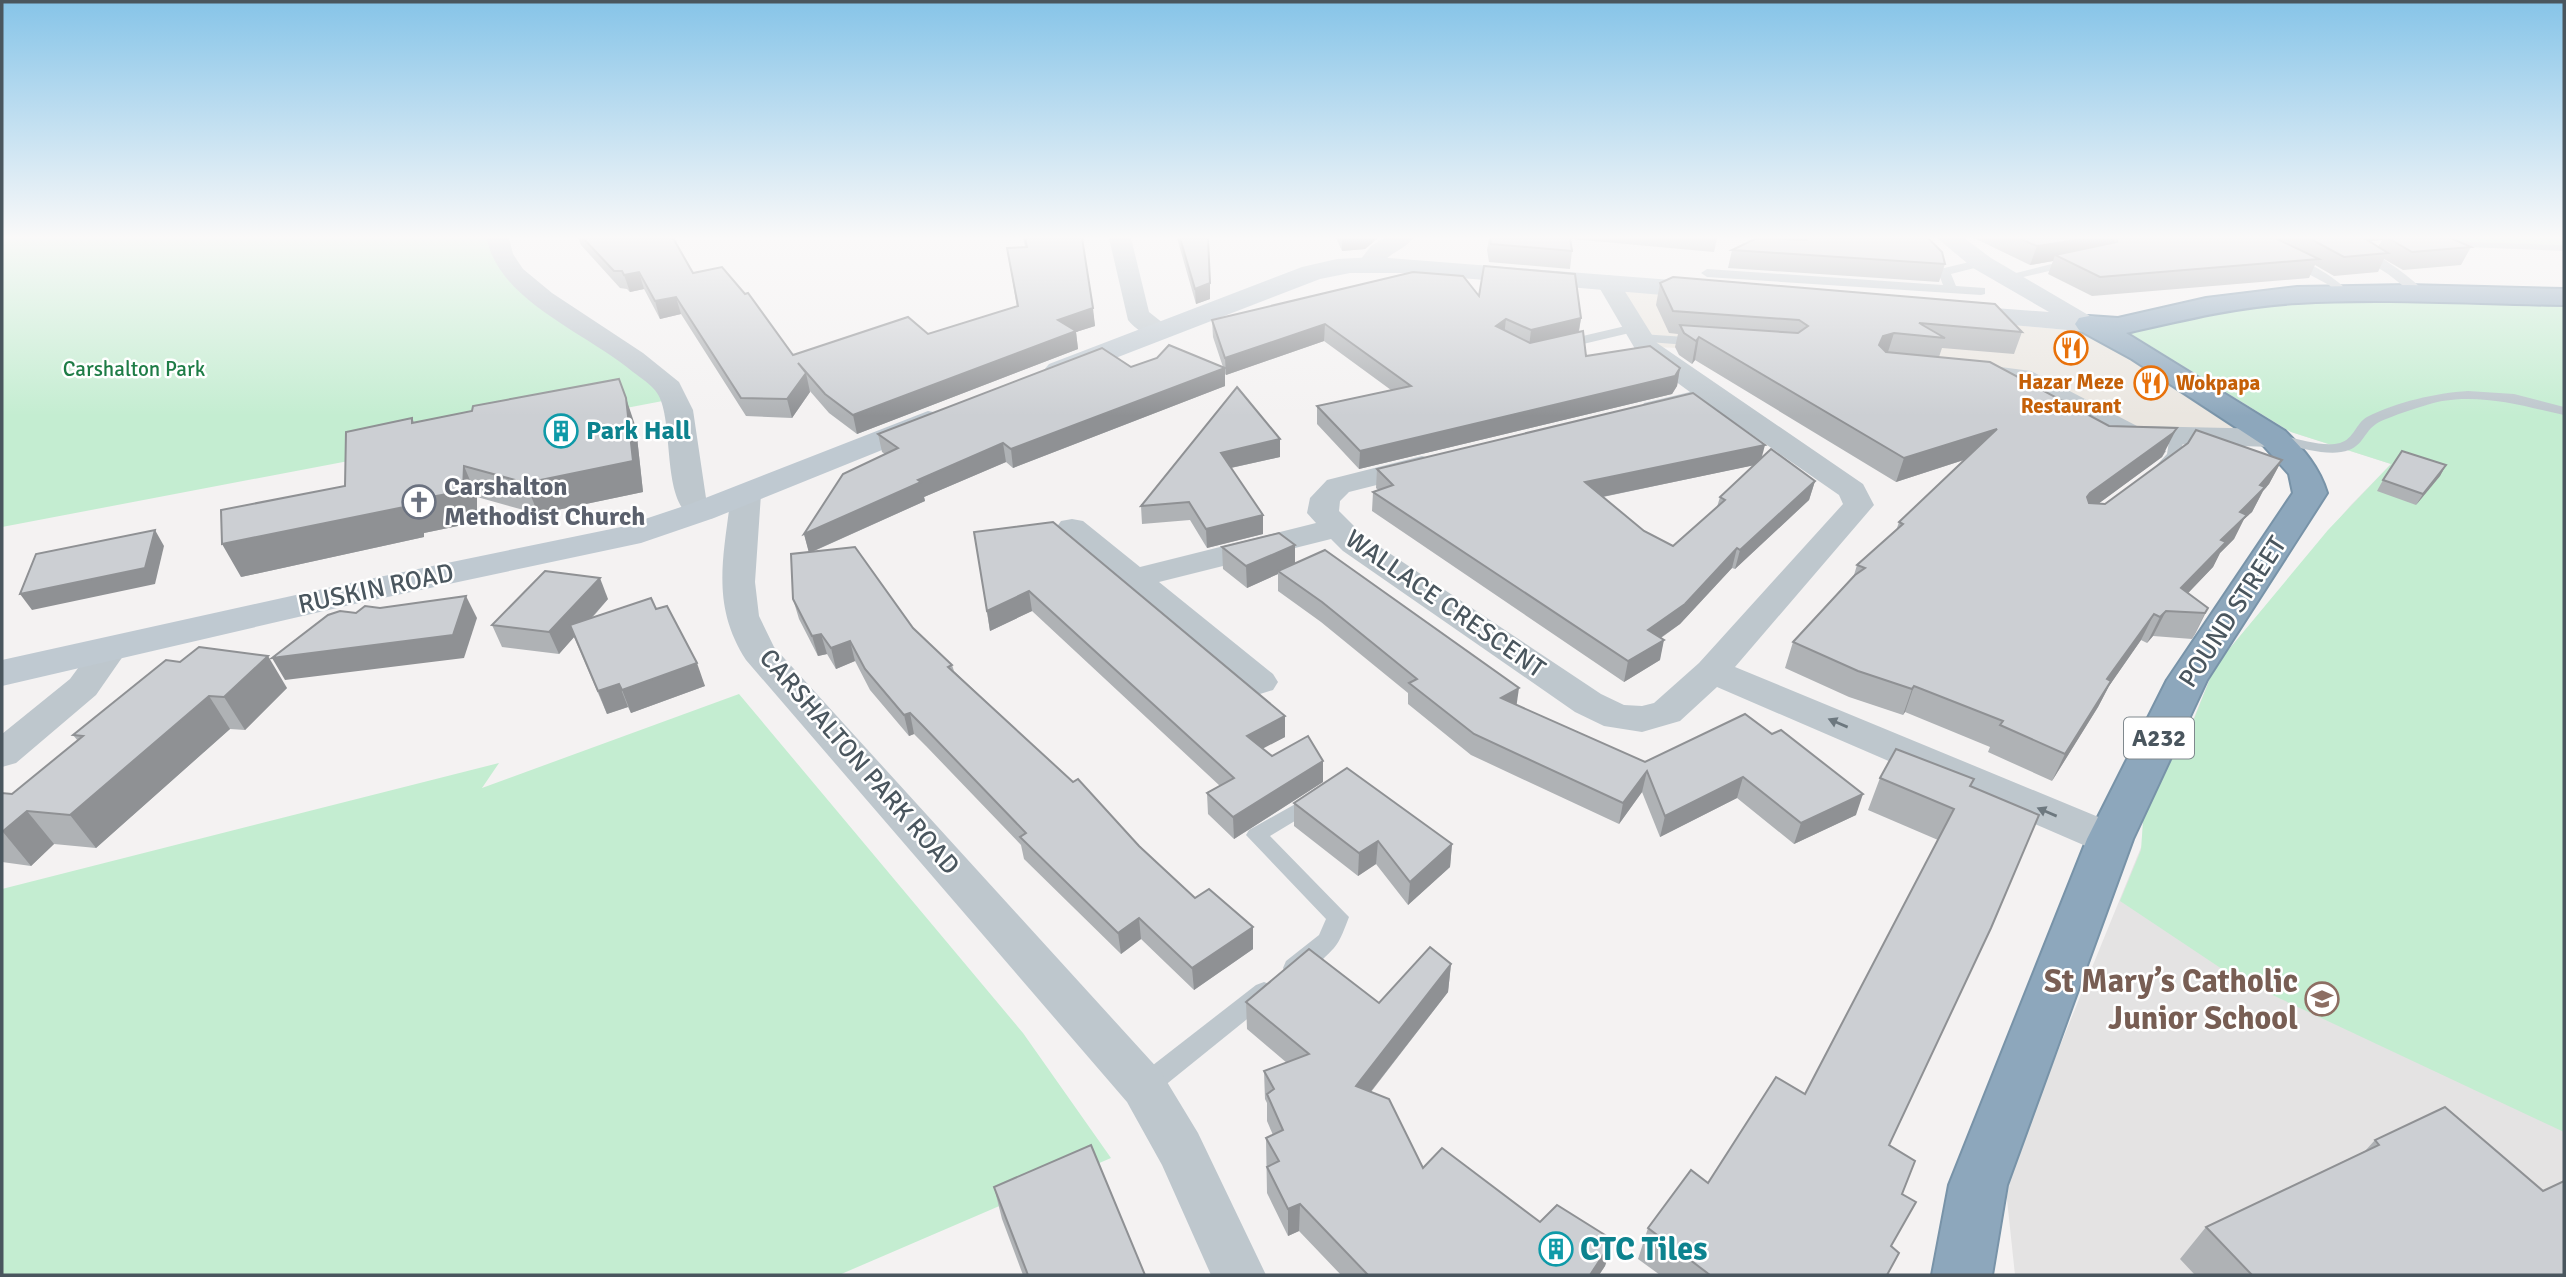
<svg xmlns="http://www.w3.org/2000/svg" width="2566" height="1277" font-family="Signika,sans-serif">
	<rect width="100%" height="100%" fill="#f4f2f2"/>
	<polygon fill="#eae6e0" points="1619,288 2078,331 2118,346 2252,431 2130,430 1805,353 1654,347"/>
	<polygon fill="#e4e3e3" points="2564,300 2564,1275 2015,1275 2006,1190 2053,1063 2215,666 2350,506 2391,464 2291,432 2161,352"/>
	<g fill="#c4edd1">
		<polygon points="2,238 493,238 494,256 628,360 668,400 2,527"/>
		<polygon points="2430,238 2564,238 2564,245 2460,242"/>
		<polygon points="2423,296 2564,300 2564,1132 2234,977 2120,901 2141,850 2144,806 2170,756 2190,729 2215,666 2328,530 2391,464 2291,432 2118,326 2286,299"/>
		<polygon points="739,694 1023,1033 1111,1158 839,1275 2,1275 2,889 499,763 482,788"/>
	</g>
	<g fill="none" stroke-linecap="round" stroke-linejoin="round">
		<defs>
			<path id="highway" d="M2408 285 2564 289V305C2476 304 2387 298 2298 303 2240 306 2183 320 2126 333L2285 431C2304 450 2319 467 2327 493L2207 680 2133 839 2007 1185 1992 1275H1932L1949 1185 2087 839 2167 680 2293 493 2289 474 2263 445 2132 359 2079 330 2075 324 2079 318 2089 316 2118 318 2206 298 2297 287Z"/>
		</defs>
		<use href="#highway" stroke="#7893a8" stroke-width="4"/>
		<g fill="#bec7cd" fill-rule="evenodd">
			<path d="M2331 238C2355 236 2410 275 2426 293L2416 296 2388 274Z"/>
			<polygon points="2445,241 2564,245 2564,251 2441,246 2441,242"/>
			<polygon points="1982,259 1988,263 1986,265 1951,274 1956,286 1985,288 1985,294 1981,295 1707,277 1701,273 1707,269 1943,285 1938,272 1940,269"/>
			<polygon points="2071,259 2077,263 2075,265 2006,281 2000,277"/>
			<path d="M2288 259C2305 257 2339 280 2350 293L2340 296 2329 285 2288 263Z"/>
			<polygon points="1634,324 1640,328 1638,331 1562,349 1556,345 1557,342"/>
			<polygon points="1641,334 1700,338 1706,342 1700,346 1636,341 1635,338"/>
			<path d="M2468 391 2514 394 2564 407V415C2524 406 2484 394 2442 401 2431 403 2384 418 2376 424 2365 431 2363 445 2349 450 2328 458 2297 446 2275 442L2268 438 2275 434C2294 437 2321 448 2340 443 2354 439 2356 423 2367 417 2396 402 2436 393 2468 391Z"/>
			<polygon points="2177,431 2184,435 2181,454 2165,472 2155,472 2153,469 2167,454 2170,435"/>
			<path d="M1306 798 1313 800 1316 805 1313 810 1270 836 1349 917C1345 927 1341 940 1334 948 1323 960 1302 980 1286 975L1283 968 1286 961 1319 935 1326 919 1246 835 1249 830Z"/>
			<polygon points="1264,982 1272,985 1275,992 1272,999 1153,1095 1144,1098 1135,1095 1132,1087 1135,1079 1256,985"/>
		</g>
		<g fill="#bec7cd" fill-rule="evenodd">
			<path d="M487 238H509L513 254 523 269 552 293 643 353 679 382 693 410 706 498 718 511 713 518C655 532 678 423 657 393 652 385 641 378 633 372 589 334 497 300 487 238Z"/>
			<path d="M1109 238H1131L1149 312 1173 331 1169 336C1154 340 1137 332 1128 320Z"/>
			<path d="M1384 238H1413C1405 250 1390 251 1377 269H1361L1357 264 1371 246Z"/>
			<polygon points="1608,275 1616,277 1657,343 1863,484 1874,505 1735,667 2125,828 2131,839 2125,850 2110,854 2095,850 1717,687 1680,721 1642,732 1604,726 1575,712 1343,551 1331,539 1159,582 1273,674 1278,682 1273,690 1260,694 1247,690 1061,535 1056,528 1061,521 1072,519 1083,521 1140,567 1316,523 1307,513 1310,498 1327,480 1422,456 1432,459 1437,465 1432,471 1349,492 1340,501 1339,511 1365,537 1601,694 1624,705 1642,706 1654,703 1699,663 1843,504 1839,495 1708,404 1654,417 1644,415 1640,409 1644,403 1690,392 1638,354 1596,282 1600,277"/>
			<polygon points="1970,363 2031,371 2137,426 2274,429 2284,432 2288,438 2284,444 2274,447 2131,443 2121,440 2015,384 1961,377 1957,371 1961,365"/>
			<path d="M746 485 757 488 761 494 755 582 759 616 774 647 1161 1072 1198 1133 1266 1275H1211L1162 1165 1127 1102 746 660C710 604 724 556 731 494L735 488Z"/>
			<polygon points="110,638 122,641 128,649 96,695 16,763 2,767 2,734 70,679 98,641"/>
		</g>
		<g fill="#bfc9d1" fill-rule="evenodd">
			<polygon points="1937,238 1964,238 1991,258 2090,316 2099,318 2103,324 2099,330 2089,332 1945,319 1941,313 1945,307 1955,305 2049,312 1973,268"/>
			<polygon points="1376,257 1710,283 1719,285 1723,291 1719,297 1710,299 1402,273 1350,273 1320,279 1069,376 1059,379 1049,376 1044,370 1049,364 1302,267 1337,259"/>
			<polygon points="928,411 939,413 944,420 939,427 714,518 641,543 350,605 2,686 2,660 350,583 621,527 690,504"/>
		</g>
		<use href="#highway" fill="#8da7bc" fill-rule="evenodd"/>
	</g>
	<g fill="#afb2b5" fill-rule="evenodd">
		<polygon points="578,238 673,238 693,273 793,355 928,334 1017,307 1007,248 1025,247 1023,238 1082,238 1095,326 1076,332 1078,349 857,434 829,413 809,390 810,392 792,418 746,416 681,314 660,319 644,289 630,292 627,289 620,288 581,245"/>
		<polygon points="1177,238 1208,238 1210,299 1196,304"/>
		<polygon points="1336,238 1378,238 1365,249 1342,251"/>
		<polygon points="1489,238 1717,238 1714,252 1571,239 1572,251 1570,269 1489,262 1487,250"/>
		<polygon points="1790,238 1928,238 1945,264 1939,282 1728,268 1732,250 1791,239"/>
		<path d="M1974 238H2451L2471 247 2461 265 2403 270 2384 259 2378 272 2334 276 2315 265 2309 278 2092 296 2048 274 2053 261 2030 265ZM2382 240 2378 247 2369 241Z"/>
		<polygon points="1660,283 2022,332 2014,354 1942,348 1939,357 2109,426 2166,451 2162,457 2099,503 2105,504 2282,460 2269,484 2263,491 2252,512 2244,519 2234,539 2220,553 2213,567 2188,593 2208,608 2192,639 2153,636 2147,643 2141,640 2109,686 2098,707 2052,781 1988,752 1990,747 1905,712 1903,715 1849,697 1785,668 1793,642 1854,575 1857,565 1896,531 1899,522 1964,460 1896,482 1695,360 1692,364 1679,355 1675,347 1678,334 1669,333 1656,305"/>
		<polygon points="1479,296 1581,318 1579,332 1586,356 1680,368 1677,386 1672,394 1359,469 1317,424 1317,406 1391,390 1324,341 1226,375 1225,374 1225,386 1013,468 1006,462 924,497 925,501 812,552 913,628 952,665 954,671 1195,898 1253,927 1253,949 1194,990 1141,939 1121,954 1024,859 1021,845 926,746 914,734 909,736 870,690 855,661 836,669 827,654 818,656 799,619 793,599 809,552 804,534 885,454 882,452 878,434 1131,367 1223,367 1213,337 1212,320"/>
		<polygon points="412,418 414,422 636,428 643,492 538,514 477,497 477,522 424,533 424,537 241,577 345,486"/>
		<polygon points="1280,439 1280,457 1231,468 1263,515 1263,534 1207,548 1190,520 1142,524 1141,506"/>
		<path d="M1762 458 1815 481 1809 500 1735 569 1732 568 1680 624 1661 638 1660 660 1624 682 1372 511 1373 492 1378 490 1376 488 1377 469ZM1754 465 1720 497 1717 507 1673 546 1644 531 1603 497Z"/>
		<polygon points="2446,465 2440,476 2416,505 2377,491 2383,480"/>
		<polygon points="974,532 1285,716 1285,737 1262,748 1272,756 1323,761 1323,782 1234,839 1208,814 1207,793 1220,786 1032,611 990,631"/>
		<polygon points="1222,547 1295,564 1516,705 1645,762 1745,714 1856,815 1794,844 1737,798 1660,837 1642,792 1619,824 1471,755 1408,704 1408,693 1321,622 1278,591 1278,574 1247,588 1223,569"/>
		<polygon points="608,599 592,618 656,609 705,686 631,713 628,707 607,714 574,637 559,654 502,647 492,625"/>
		<polygon points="180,662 287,688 245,730 230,729 96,848 54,844 31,866 2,862 2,793 12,794 78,741 73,735"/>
		<polygon points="1880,778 1970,787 1889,1145 1902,1194 1891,1247 1887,1275 1660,1275 1638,1259 1648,1228 1708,1183 1805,1094 1938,840 1868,810"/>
		<polygon points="1294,803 1452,844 1450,867 1408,905 1376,864 1358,876 1294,826"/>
		<polygon points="1451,964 1448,992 1371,1092 1423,1168 1540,1222 1613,1240 1605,1266 1599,1275 1341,1275 1299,1231 1288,1236 1267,1193 1266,1138 1273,1135 1267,1121 1267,1103 1265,1099 1264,1071 1287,1063 1247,1029 1246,1002 1379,1003"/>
		<polygon points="2375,1140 2543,1191 2564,1275 2195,1275 2180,1259 2206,1227 2365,1151"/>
		<polygon points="994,1187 1145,1275 1023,1275 1002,1219"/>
	</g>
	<g fill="#8f9194">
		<polygon points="1342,238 1378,238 1365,249 1342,251"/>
		<polygon points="2089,238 2115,238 2110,251 2055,255 2053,261 2030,265 2037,246"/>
		<polygon points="2359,238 2383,238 2382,240 2357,242"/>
		<polygon points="639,272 644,289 630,292 624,275"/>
		<polygon points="1210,283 1210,299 1196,304 1195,289"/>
		<polygon points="676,297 681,314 660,319 655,301"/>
		<polygon points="1093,308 1095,326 1076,332 1078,349 857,434 853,415 1058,320"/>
		<polygon points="1581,318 1578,335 1529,347 1531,330"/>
		<polygon points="1506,319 1504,336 1496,326"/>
		<polygon points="1325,324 1324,341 1226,375 1225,358"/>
		<polygon points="1894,333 1887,355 1879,345 1883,336"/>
		<polygon points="1699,337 1695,360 1692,364 1696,341"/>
		<polygon points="1225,368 1225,386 1013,468 1011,449"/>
		<polygon points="1680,368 1677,386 1672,394 1359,469 1360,451"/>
		<polygon points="806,373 810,392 792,418 787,399"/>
		<polygon points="626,398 636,428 643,492 538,514 526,483"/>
		<polygon points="2177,428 2162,457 2079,518 2087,497 2090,493"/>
		<polygon points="1997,429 1988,452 1896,482 1904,458"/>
		<polygon points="1280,439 1280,457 1221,470 1221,453"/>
		<polygon points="1003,443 1006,462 924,497 925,501 809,553 804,534 918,480"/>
		<polygon points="1765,445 1760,464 1582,501 1585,482"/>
		<polygon points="2282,460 2269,484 2263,491 2252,512 2244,519 2234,539 2220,553 2213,567 2171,611 2181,588 2221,540 2260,485"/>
		<polygon points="2446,465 2440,476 2416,505 2423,494"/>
		<polygon points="464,466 477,497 477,522 424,533 424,537 241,577 222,544 409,501"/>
		<polygon points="1815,481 1809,500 1735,569 1740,550"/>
		<polygon points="1263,515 1263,534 1207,548 1206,529"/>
		<polygon points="155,530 164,546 155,584 32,610 20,594"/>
		<polygon points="1295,545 1295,567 1278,571 1278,574 1247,588 1246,566"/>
		<polygon points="1737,548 1732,568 1680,624 1643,650 1648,630"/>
		<polygon points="600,578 608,599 559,654 549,632"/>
		<polygon points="1029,591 1032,611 990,631 987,611"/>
		<polygon points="466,596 477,618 464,658 285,680 272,658"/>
		<polygon points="2208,608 2195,634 2192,639 2205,613"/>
		<polygon points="2166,611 2153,636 2147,643 2160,617"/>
		<polygon points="2154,614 2141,640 2109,686 2098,707 2052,781 2065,754 2107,679"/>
		<polygon points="821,634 827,654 818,656 812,636"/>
		<polygon points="1664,640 1660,660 1624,682 1628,661"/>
		<polygon points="850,641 855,661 836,669 831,648"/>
		<polygon points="268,656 287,688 245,730 224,697"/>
		<polygon points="697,663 705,686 631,713 622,690"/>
		<polygon points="619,684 628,707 607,714 598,691"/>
		<polygon points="1914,686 1905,712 1903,715 1912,689"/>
		<polygon points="1519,688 1516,709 1501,698"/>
		<polygon points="209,696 230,729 96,848 70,815"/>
		<polygon points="910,713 914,734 909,736 904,715"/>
		<polygon points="1285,716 1285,737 1247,757 1247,736"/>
		<polygon points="1323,761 1323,782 1234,839 1233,817"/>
		<polygon points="1647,771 1642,792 1619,824 1623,803"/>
		<polygon points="1743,777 1737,798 1660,837 1665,816"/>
		<polygon points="1863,794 1856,815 1794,844 1801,823"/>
		<polygon points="27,811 54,844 31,866 3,832"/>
		<polygon points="1378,841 1376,864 1358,876 1359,853"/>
		<polygon points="1452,844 1450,867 1408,905 1410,882"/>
		<polygon points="1139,918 1141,939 1121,954 1118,933"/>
		<polygon points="1253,927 1253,949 1194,990 1192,968"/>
		<polygon points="1451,964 1448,992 1354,1113 1356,1086"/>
		<polygon points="1300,1204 1299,1231 1288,1236 1288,1209"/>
		<polygon points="1613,1240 1605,1266 1599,1275 1590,1275"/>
	</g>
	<g fill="#cccfd3" stroke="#8f9194" stroke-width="2">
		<polygon points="583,238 673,238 693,273 722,267 745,294 748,293 793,355 908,317 928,334 1018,306 1007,248 1027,247 1025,238 1082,238 1093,308 1058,320 1076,331 853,415 825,394 798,363 806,373 787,399 741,398 676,297 655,301 639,272 624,275 622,271 614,271"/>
		<polygon points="1180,238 1208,238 1210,283 1195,289"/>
		<polygon points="1490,238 1570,238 1572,251 1491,244"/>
		<polygon points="1757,238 1806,240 1804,238 1928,238 1942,252 1945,264 1732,250"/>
		<polygon points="2018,238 2089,238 2037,246"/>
		<polygon points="2117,238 2275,238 2319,259 2100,277 2055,255 2117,242"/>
		<polygon points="2309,238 2364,238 2388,253 2344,257"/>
		<polygon points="2388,238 2451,238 2471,247 2412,252"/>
		<polygon points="1484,266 1575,274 1581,318 1531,330 1506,319 1496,326 1530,343 1583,331 1586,356 1650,346 1680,368 1675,376 1360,451 1317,406 1411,386 1325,324 1225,358 1212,320 1413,272 1463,276 1479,296"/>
		<polygon points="1673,277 1995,304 2022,332 1919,323 1945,338 1894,333 1883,336 1879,345 1886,352 1990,362 2109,426 2177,428 2173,433 2090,493 2087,497 2089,503 2105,504 2188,443 2196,430 2282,460 2260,485 2265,487 2240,512 2247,515 2221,540 2226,542 2181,588 2208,608 2205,613 2166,611 2160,617 2154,614 2107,679 2111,681 2065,754 2000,725 2003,721 1914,686 1912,689 1858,671 1793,642 1855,575 1865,568 1857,565 1903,524 1899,522 1997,429 1904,458 1699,337 1696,341 1684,333 1680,325 1798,333 1808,326 1799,320 1673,311 1660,283"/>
		<polygon points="1169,345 1225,368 1011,449 1003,443 918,480 921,482 804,534 843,474 898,448 878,434 1102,348 1131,367 1157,358"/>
		<polygon points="619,379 626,398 633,461 526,483 464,466 463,491 409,501 409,506 222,544 221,510 345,486 346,432 412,418 412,423 472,411 473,406"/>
		<polygon points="1237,387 1280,439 1221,453 1263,515 1206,529 1189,502 1141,506"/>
		<polygon points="1693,393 1765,445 1585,482 1644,531 1673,546 1725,500 1720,497 1771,449 1815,481 1740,550 1737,548 1685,604 1648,630 1664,640 1628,661 1373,492 1393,485 1377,469"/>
		<polygon points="2402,451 2446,465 2423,494 2383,480"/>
		<polygon points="1053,522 1285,716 1247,736 1272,756 1308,736 1323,761 1233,817 1207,793 1234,778 1029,591 987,611 974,532"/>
		<polygon points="155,530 145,568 20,594 36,554"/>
		<polygon points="1279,533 1295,545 1246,566 1222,547"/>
		<polygon points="855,547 913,628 952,665 948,667 1073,782 1078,779 1139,846 1195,898 1209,889 1253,927 1192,968 1139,918 1118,933 1020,837 1026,833 922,725 910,713 904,715 865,669 850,641 831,648 821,634 812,636 793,599 791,554"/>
		<polygon points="1325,550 1519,688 1501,698 1645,762 1745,714 1772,734 1781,730 1863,794 1801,823 1743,777 1665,816 1647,771 1623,803 1474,734 1409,683 1417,679 1322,602 1278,571"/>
		<polygon points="545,571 600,578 549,632 492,625"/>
		<polygon points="466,596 453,635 272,658 328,615 340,611 356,613 365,606 380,608"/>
		<polygon points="651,598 656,609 667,606 697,663 622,690 619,684 598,691 570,625"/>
		<polygon points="199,647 268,656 224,697 209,696 70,815 27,811 2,832 2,793 12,794 83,736 73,735 166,660 180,662"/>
		<polygon points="1896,749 1974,779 1970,786 2039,815 1991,928 1889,1145 1915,1161 1902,1194 1916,1202 1891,1246 1899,1253 1887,1275 1710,1275 1648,1228 1691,1170 1708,1183 1776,1077 1805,1094 1954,809 1880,778"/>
		<polygon points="1347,768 1452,844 1410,882 1378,841 1359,853 1294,803"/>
		<polygon points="1430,947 1451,964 1356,1086 1389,1099 1423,1168 1442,1148 1540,1222 1557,1205 1613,1240 1590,1275 1368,1275 1300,1204 1288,1209 1267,1167 1279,1161 1266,1138 1283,1130 1267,1094 1274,1089 1264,1071 1309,1054 1246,1002 1309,949 1379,1003"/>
		<polygon points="2445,1107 2543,1191 2564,1181 2564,1275 2252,1275 2206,1227 2379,1145 2375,1140"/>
		<polygon points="1091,1145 1145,1275 1028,1275 994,1187"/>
	</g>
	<defs><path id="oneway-solid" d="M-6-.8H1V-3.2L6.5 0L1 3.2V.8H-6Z" transform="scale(1.75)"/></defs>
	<g fill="#6d787f">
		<use href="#oneway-solid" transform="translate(1838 723) rotate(-157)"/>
		<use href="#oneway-solid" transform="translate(2047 812) rotate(-157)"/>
	</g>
	<linearGradient id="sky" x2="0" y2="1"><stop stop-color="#86c4e8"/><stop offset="0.57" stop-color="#faf9f9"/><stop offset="1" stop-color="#faf9f9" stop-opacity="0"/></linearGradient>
	<rect width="2566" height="416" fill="url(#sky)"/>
	<defs>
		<symbol id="restaurant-ring" viewBox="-11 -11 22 22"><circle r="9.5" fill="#fff" stroke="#e8710a" stroke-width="1.5"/><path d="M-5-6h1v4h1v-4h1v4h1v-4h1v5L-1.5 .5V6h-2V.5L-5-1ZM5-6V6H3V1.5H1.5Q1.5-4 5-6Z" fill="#e8710a"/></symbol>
		<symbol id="building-ring" viewBox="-11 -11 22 22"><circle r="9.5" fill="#fff" stroke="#0f9aa8" stroke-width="1.5"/><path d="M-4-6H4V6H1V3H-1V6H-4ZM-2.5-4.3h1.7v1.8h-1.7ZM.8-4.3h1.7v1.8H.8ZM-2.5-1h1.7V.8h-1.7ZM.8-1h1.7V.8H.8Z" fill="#0f9aa8"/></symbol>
		<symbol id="church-ring" viewBox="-11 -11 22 22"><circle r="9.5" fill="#fff" stroke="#6b7280" stroke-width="1.5"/><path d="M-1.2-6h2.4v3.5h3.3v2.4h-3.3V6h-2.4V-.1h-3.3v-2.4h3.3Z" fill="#6b7280"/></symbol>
		<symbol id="school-ring" viewBox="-11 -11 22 22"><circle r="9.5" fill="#fff" stroke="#8d6e63" stroke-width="1.5"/><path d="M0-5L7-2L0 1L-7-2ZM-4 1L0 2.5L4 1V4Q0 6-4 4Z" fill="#8d6e63"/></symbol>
	</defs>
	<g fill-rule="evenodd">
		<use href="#restaurant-ring" x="2052" y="329" width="38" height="38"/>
		<use href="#restaurant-ring" x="2132" y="364" width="38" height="38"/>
		<use href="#building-ring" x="542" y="412" width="38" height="38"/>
		<use href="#church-ring" x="400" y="483" width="38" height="38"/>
		<use href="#school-ring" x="2303" y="980" width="38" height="38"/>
		<use href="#building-ring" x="1537" y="1230" width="38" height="38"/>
	</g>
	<g text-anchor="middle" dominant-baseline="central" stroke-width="5" stroke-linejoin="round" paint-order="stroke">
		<g font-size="21" fill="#1e7c46" stroke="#fff">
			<text x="134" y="369">Carshalton Park</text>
		</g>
		<g font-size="21" font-weight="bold" fill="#c56008" stroke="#fff">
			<text x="2071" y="382">Hazar Meze<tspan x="2071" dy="24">Restaurant</tspan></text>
			<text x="2176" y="383" text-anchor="start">Wokpapa</text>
		</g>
		<rect fill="#fff" stroke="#80898e" stroke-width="2" x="2124" y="717.5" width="70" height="41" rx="5"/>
		<g font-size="24" font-weight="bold" fill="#4a565e">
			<text x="2159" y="738">A232</text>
		</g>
		<g font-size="26" font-weight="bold" fill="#0d838f" stroke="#fff" text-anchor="start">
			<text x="586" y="431">Park Hall</text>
		</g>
		<g font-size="26" font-weight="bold" fill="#5b616d" stroke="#fff" text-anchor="start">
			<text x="444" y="487">Carshalton<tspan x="444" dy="30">Methodist Church</tspan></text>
		</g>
		<g font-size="26" fill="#4a565e" stroke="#fff">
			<text transform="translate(376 589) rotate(-12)">RUSKIN ROAD</text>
			<text transform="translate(1445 604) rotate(35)">WALLACE CRESCENT</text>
			<text transform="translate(2233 612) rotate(-57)">POUND STREET</text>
			<text transform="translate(859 762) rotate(49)">CARSHALTON PARK ROAD</text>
		</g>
		<g font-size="32" font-weight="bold" fill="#785e54" stroke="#fff" text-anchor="end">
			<text x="2298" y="981">St Mary’s Catholic<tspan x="2298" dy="37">Junior School</tspan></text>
		</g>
		<g font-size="32" font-weight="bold" fill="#0d838f" stroke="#fff" text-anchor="start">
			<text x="1580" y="1249">CTC Tiles</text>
		</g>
	</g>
	<rect width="2566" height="1277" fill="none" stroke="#4a565e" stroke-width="7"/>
</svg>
